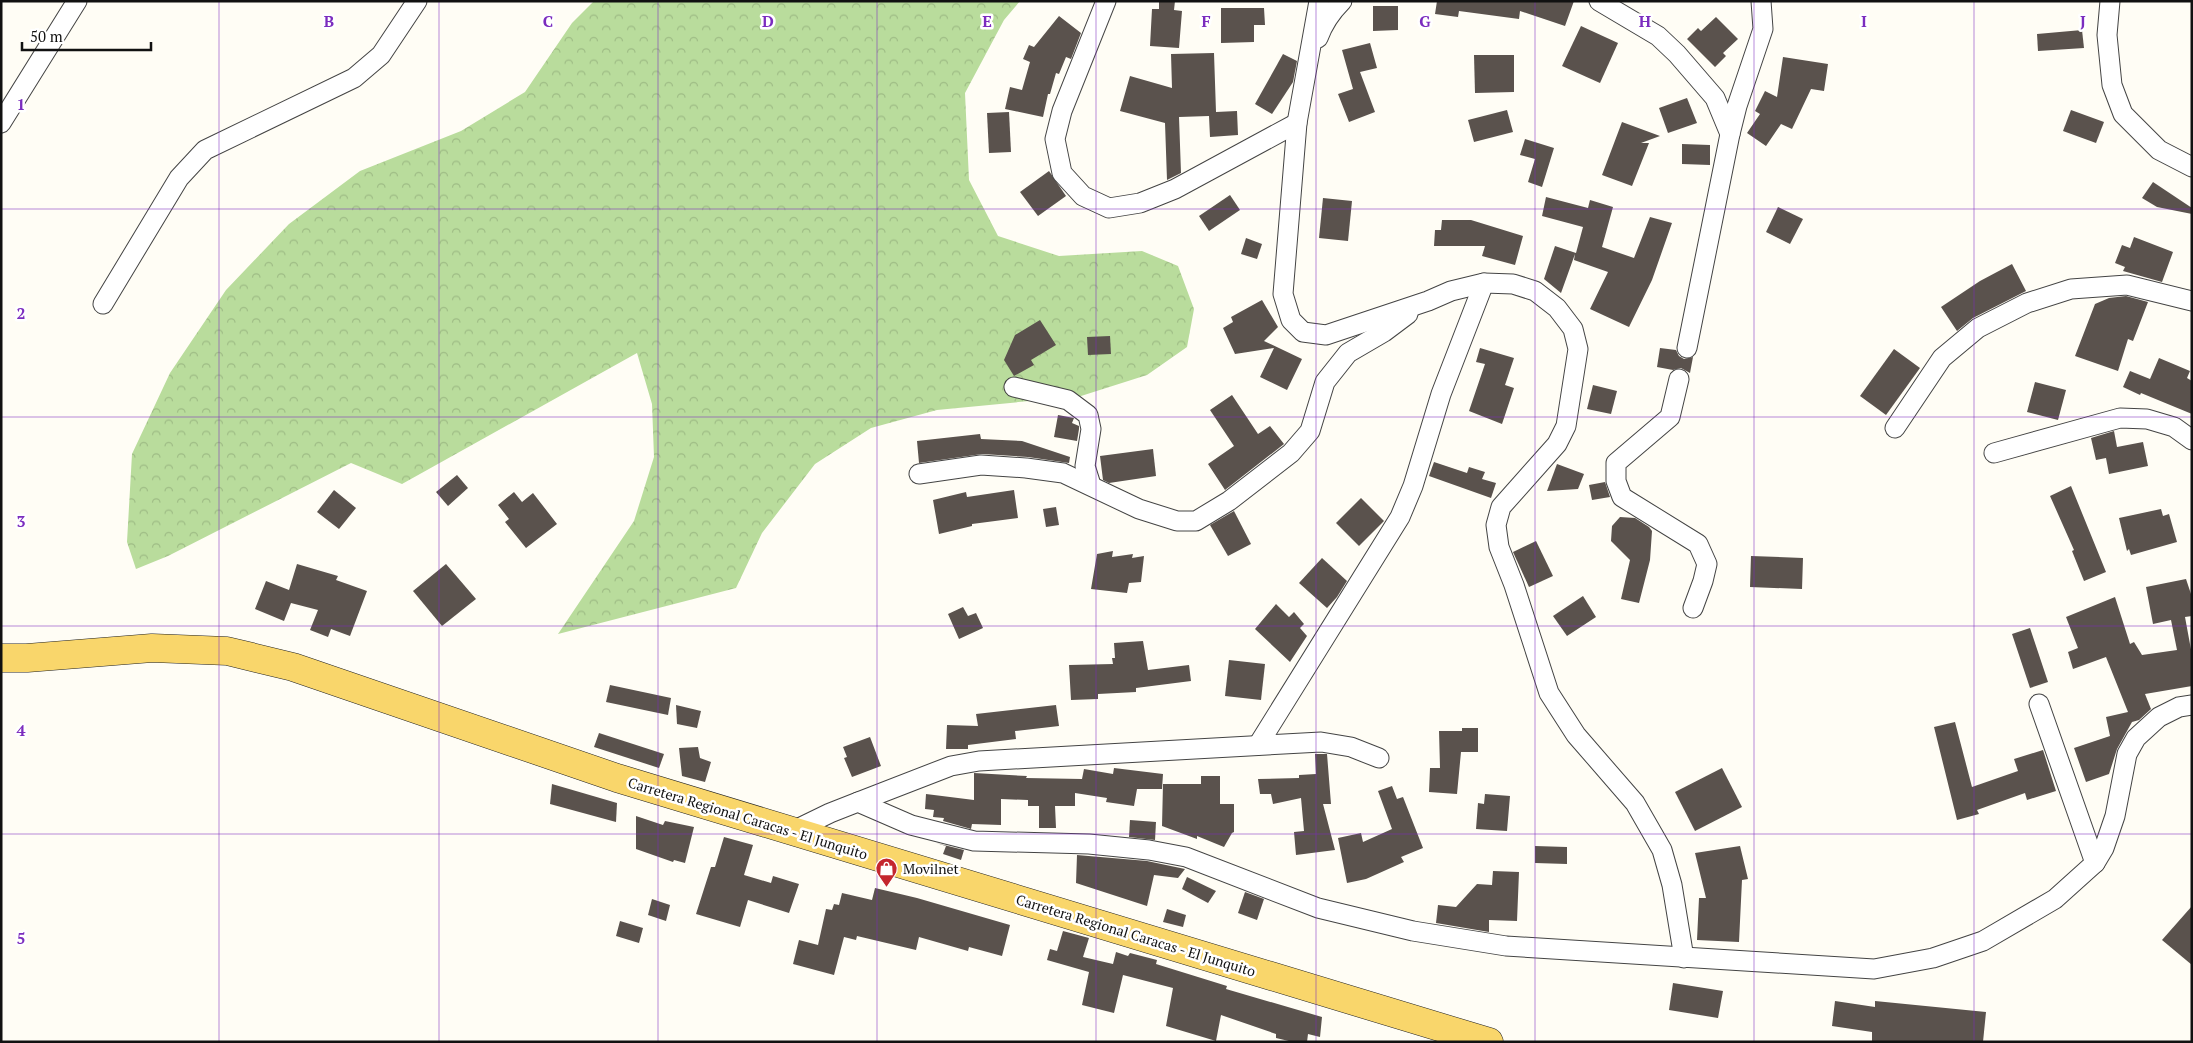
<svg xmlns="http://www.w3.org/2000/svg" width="2193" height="1043" font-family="'PT Serif',serif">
	<defs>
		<pattern id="forest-crowns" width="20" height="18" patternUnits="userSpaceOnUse" patternTransform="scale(1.25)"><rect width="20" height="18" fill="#b9dc9c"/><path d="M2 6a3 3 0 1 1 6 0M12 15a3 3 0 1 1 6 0" fill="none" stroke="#9ebc85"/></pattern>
	</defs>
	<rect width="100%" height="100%" fill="#fffdf5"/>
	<polygon fill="url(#forest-crowns)" points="594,1 1020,1 1004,20 965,93 969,180 998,236 1059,256 1142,251 1178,266 1194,309 1187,347 1147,375 1081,396 937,410 871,428 815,464 762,533 736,588 558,634 634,521 654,457 652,404 637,353 402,484 351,463 168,556 136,569 127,542 132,454 170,373 226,290 289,224 360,171 461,131 525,92 572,23"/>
	<g fill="#5a524d">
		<polygon points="1159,1 1175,1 1174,10 1182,11 1179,48 1150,46 1152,9 1159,9"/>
		<polygon points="1437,1 1574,1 1565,26 1520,11 1519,19 1459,11 1458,17 1435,14"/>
		<polygon points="1373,6 1398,6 1398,30 1373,31"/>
		<polygon points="1221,8 1264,8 1265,25 1254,25 1254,42 1221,43"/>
		<polygon points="1059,16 1081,33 1071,59 1066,57 1059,74 1056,73 1050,94 1048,94 1043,117 1005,109 1010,87 1022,90 1030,62 1023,59 1029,45 1034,47"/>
		<polygon points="1716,17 1738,39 1723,53 1726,56 1715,67 1687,39 1698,28 1701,31"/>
		<polygon points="1581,26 1618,43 1600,83 1562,66"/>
		<polygon points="2082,30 2084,48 2038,51 2037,34"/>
		<polygon points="1370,43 1377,68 1360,72 1375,112 1349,122 1338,94 1353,89 1342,50"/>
		<polygon points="1214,53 1216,112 1237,111 1238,135 1210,137 1209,116 1179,117 1181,173 1167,180 1165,123 1120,111 1130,76 1172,88 1171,54"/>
		<polygon points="1283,54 1297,61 1293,82 1272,114 1255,104"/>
		<polygon points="1474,55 1514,55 1514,92 1475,93"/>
		<polygon points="1783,57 1828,64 1824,91 1811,89 1792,129 1781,124 1766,146 1747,133 1760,114 1755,111 1765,91 1777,97"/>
		<polygon points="1687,98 1697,123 1668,133 1659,108"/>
		<polygon points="1507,110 1513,132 1474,142 1468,120"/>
		<polygon points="2071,110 2104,122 2096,143 2063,131"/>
		<polygon points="1009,112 1011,152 989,153 987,113"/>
		<polygon points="1622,122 1660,136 1641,143 1649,143 1632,186 1602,175"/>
		<polygon points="1525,139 1554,148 1542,187 1528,182 1535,159 1520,155"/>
		<polygon points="1682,144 1710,145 1710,165 1682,164"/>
		<polygon points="1049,171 1066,196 1038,216 1020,192"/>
		<polygon points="2153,182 2192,208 2192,214 2157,207 2142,198"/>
		<polygon points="1230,195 1240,210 1209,231 1199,216"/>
		<polygon points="1546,197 1588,208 1590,200 1613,207 1602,247 1634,258 1650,217 1672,223 1652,280 1629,327 1590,309 1608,272 1574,260 1575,254 1561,293 1544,279 1555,246 1576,253 1583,227 1542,216"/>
		<polygon points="1323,198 1352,201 1348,241 1319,238"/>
		<polygon points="1778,207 1803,219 1790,244 1766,232"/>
		<polygon points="1442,220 1471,220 1523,236 1515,265 1482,256 1485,246 1434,246 1435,230 1441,230"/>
		<polygon points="2134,237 2173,252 2162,282 2123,271 2125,267 2115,263 2122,245 2130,248"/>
		<polygon points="1246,238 1262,244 1257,259 1241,254"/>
		<polygon points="2012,264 2026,291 1973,318 1957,331 1941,307 1980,281"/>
		<polygon points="2126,296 2148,302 2133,341 2128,339 2118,371 2075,356 2095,304 2109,298"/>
		<polygon points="1262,300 1278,327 1264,341 1302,359 1287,390 1260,377 1274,348 1235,354 1223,328 1233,322 1231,317"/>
		<polygon points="1040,320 1056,345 1031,360 1034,365 1014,376 1004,360 1015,335"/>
		<polygon points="1110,336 1111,354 1088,355 1087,337"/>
		<polygon points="1480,348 1514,358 1505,385 1514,388 1502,424 1469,411 1485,364 1476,362"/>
		<polygon points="1660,348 1676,350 1679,356 1684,359 1693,357 1690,373 1681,368 1673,370 1657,367"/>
		<polygon points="1894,349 1920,368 1886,415 1860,396"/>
		<polygon points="2159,358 2190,371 2187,378 2192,381 2192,414 2141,393 2140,395 2123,387 2130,371 2150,379"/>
		<polygon points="2035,382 2066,390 2058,420 2027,412"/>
		<polygon points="1593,385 1617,391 1611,414 1587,409"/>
		<polygon points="1232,395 1258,434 1270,426 1284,444 1225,490 1208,464 1234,446 1210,410"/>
		<polygon points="1058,415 1074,418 1072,423 1079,426 1079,429 1077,441 1054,437"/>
		<polygon points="2114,431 2117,447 2143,442 2148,466 2109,474 2106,458 2096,460 2091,438"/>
		<polygon points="980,434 981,439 1022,441 1070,457 1069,463 1028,457 982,454 919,463 917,441"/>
		<polygon points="1153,449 1156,476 1109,483 1103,480 1100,456"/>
		<polygon points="1434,462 1467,473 1469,467 1485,472 1482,479 1496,483 1491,498 1429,476"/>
		<polygon points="1557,464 1584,474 1578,489 1547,491"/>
		<polygon points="457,475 468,488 448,506 436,492"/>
		<polygon points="1605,482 1610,497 1592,500 1589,485"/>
		<polygon points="2071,486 2106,572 2084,581 2072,551 2074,550 2050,496"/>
		<polygon points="334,490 356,508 339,529 317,512"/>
		<polygon points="1014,490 1018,518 972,524 972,526 939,534 933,500 966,492 967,497"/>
		<polygon points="514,492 522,502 533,493 557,524 526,548 505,522 509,519 498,505"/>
		<polygon points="1361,498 1384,521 1359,546 1336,523"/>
		<polygon points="1056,507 1059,525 1046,527 1043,509"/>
		<polygon points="2161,509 2163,516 2169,514 2177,542 2131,555 2129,549 2127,551 2119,518"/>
		<polygon points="1234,511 1251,544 1228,556 1210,525"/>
		<polygon points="1620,517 1635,518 1649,527 1652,531 1650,560 1639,603 1621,599 1630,560 1611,541 1612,526"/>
		<polygon points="1536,541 1553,576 1529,587 1513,552"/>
		<polygon points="1113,551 1112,557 1133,554 1132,558 1144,556 1141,582 1129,583 1127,593 1091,589 1097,554"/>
		<polygon points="1751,556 1803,558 1802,589 1750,587"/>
		<polygon points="1322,558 1347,581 1337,597 1327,608 1299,583"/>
		<polygon points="297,564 338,576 336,580 367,591 350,636 331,629 328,637 310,630 318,610 291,603 284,621 255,609 266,581 289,590"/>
		<polygon points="446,564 476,599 442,626 413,591"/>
		<polygon points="2186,579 2192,597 2192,616 2185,617 2192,655 2192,686 2145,694 2151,709 2139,720 2132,722 2117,749 2109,774 2086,782 2074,748 2110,736 2106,717 2128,712 2106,657 2073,669 2068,652 2078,648 2066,617 2115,597 2130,644 2134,642 2142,655 2177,650 2171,620 2153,624 2146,587"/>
		<polygon points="1583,596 1596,617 1567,636 1553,616"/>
		<polygon points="1276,604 1289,617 1294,612 1304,624 1300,628 1307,636 1290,662 1255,629"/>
		<polygon points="963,607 968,616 976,613 983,628 959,639 948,614"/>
		<polygon points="2030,628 2048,682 2030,688 2012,634"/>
		<polygon points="1143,641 1148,670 1189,665 1191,681 1136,688 1136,692 1098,694 1098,699 1071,700 1069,665 1113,664 1112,658 1115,658 1114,643"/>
		<polygon points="1229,660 1265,664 1261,700 1225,696"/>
		<polygon points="610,685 671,698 668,715 606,702"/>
		<polygon points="676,705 701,711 697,728 677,724"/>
		<polygon points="1056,705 1059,726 1015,731 1016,739 968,745 968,749 946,749 947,725 978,726 976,714"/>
		<polygon points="1955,722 1972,787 2018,771 2014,759 2043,750 2056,791 2027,800 2025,793 1977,810 1979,814 1957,820 1934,727"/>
		<polygon points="1462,728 1478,728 1478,752 1461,752 1457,794 1429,792 1430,768 1440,768 1439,731 1462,731"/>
		<polygon points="599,733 664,754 659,768 594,747"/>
		<polygon points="870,737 881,766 852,777 844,758 847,757 843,747"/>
		<polygon points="698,747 700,758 711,762 705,782 682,776 679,748"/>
		<polygon points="1315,754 1327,754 1331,804 1323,804 1335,850 1296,855 1294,832 1304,831 1301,798 1273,804 1271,794 1260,794 1258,779 1299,778 1299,775 1316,774"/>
		<polygon points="1114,768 1163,774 1162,789 1137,789 1134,806 1106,802 1107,798 1075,793 1075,806 1055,806 1056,828 1039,828 1039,806 1028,806 1028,800 1001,799 1001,825 972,824 971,829 943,821 944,818 933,817 934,810 925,809 926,794 974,800 974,773 1027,776 1026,778 1082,779 1084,769 1113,774"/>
		<polygon points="1722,768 1742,807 1695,831 1675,792"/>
		<polygon points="1201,776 1220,776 1220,804 1234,804 1234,832 1232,833 1224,847 1197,836 1197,839 1162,826 1163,784 1201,784"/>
		<polygon points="552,784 617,803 616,822 550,804"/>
		<polygon points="1392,786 1397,799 1403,797 1423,848 1401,857 1404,862 1366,879 1347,883 1338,838 1361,833 1363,842 1392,829 1378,791"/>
		<polygon points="1485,794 1510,796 1507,831 1476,829 1478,803 1484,804"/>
		<polygon points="636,816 663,825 665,821 694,827 685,863 674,860 673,862 636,849"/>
		<polygon points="1130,820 1156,822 1155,840 1129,837"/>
		<polygon points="724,837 753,845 744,875 771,883 773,876 799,884 789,913 748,900 740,927 696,914 711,867 715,867"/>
		<polygon points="936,843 964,850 961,860 943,854 946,846"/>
		<polygon points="1535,846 1567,847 1567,864 1535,863"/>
		<polygon points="1740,846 1748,879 1742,880 1739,942 1697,940 1699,898 1706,898 1695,853"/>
		<polygon points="1077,855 1147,861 1185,869 1178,878 1154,875 1147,906 1076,883"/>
		<polygon points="1493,871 1519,872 1517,921 1489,920 1489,932 1436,923 1438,905 1456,907 1477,884 1492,885"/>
		<polygon points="1187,877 1216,891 1208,903 1182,889"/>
		<polygon points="875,888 917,898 1010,925 1002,956 969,947 968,951 919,937 916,950 857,936 856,940 844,937 834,975 793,964 799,940 818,945 826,909 832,910 834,904 839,905 842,893 872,900"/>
		<polygon points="1245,892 1264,899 1257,920 1238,913"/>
		<polygon points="652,899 670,905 666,921 648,915"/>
		<polygon points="2192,906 2192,965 2162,940"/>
		<polygon points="1167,909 1186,915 1183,927 1163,922"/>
		<polygon points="620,921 643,928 639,943 616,936"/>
		<polygon points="1063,931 1089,938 1083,957 1113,964 1116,952 1128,956 1130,953 1157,960 1156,964 1227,986 1226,989 1322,1017 1320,1037 1308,1034 1307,1042 1293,1042 1276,1038 1276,1034 1221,1015 1216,1041 1166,1026 1173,988 1123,975 1114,1013 1082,1005 1089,972 1047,960 1050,949 1057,951"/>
		<polygon points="1673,983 1723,991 1718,1018 1669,1010"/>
		<polygon points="1835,1001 1875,1007 1875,1001 1986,1012 1983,1042 1872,1042 1872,1032 1832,1026"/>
	</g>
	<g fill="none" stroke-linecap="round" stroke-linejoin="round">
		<defs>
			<g id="minor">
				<polyline points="1106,1 1062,111 1055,139 1062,173 1083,196 1109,208 1140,203 1175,189 1297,123"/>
				<polyline points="1319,1 1297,123 1283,294 1291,320 1303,332 1326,335 1428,301 1451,291 1484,283 1513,284 1535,291 1557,308 1573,329 1578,349 1566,426 1557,444 1501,507 1496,525 1499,547 1514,585 1549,693 1576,735 1635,803 1662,850 1672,885 1684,958"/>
				<polyline points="1599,1 1658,36 1677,54 1715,98 1730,134"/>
				<polyline points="2110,1 2107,35 2112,85 2123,114 2159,150 2192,167"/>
				<path d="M1318 38C1323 24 1331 12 1342 1"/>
				<polyline points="1,123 77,1"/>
				<polyline points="103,304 179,178 205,150 354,78 381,55 417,1"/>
				<polyline points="1687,348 1730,134 1737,106 1763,29 1761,1"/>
				<polyline points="1679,379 1670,417 1616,463 1616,481 1622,497 1698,544 1707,564 1703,581 1693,608"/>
				<polyline points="1014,387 1068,400 1088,415 1091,429 1085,466 1091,485"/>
				<polyline points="1895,428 1942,358 1978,328 2027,303 2071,289 2127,285 2192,301"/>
				<polyline points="1994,453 2120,418 2147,419 2174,427 2192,440"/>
				<polyline points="919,474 981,465 1026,468 1063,473 1139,509 1177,521 1196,521 1229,501 1291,453 1310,431 1325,382 1348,353 1384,332 1408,314"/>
				<polyline points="2039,704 2095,863"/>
				<polyline points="1258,745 1400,517 1413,486 1441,394 1484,283"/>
				<polyline points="858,802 951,766 979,761 1321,742 1351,747 1379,758"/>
				<polyline points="793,831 830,813 858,802 911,825 974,841 1089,844 1149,850 1186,857 1318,908 1413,931 1506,946 1874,969 1933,958 1983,941 2055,899 2095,863 2104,848 2115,816 2127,754 2136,738 2159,717 2179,707 2192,705"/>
			</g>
			<polyline id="primary" points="1,658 27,658 152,648 227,651 293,667 617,778 1489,1042"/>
		</defs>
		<use href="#minor" stroke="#444" stroke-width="21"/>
		<use href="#primary" stroke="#222" stroke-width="29"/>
		<use href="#minor" stroke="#fff" stroke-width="19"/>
		<use href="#primary" stroke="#f9d66b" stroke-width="28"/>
	</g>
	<path fill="none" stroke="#7b2cbf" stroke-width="1" stroke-opacity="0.55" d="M219 1V1042M439 1V1042M658 1V1042M877 1V1042M1096 1V1042M1316 1V1042M1535 1V1042M1754 1V1042M1974 1V1042M1 209H2192M1 417H2192M1 626H2192M1 834H2192"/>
	<defs>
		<symbol id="shop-pin" viewBox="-11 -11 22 30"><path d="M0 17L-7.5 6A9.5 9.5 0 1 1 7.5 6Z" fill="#c4262e" stroke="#fff"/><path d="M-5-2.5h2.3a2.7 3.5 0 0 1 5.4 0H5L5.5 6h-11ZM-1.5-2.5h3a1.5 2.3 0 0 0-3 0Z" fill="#fff"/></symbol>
	</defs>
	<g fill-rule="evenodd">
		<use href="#shop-pin" x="874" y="856" width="25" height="34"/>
	</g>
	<g text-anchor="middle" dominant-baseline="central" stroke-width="5" stroke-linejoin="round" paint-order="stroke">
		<g font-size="14" fill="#111" stroke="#fff">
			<text transform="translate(748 818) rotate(17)">Carretera Regional Caracas - El Junquito</text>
			<text transform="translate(1136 935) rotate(17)">Carretera Regional Caracas - El Junquito</text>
		</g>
		<g font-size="14" fill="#111" stroke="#fff" text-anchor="start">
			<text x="903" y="868">Movilnet</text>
		</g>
	</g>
	<g font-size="16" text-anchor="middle" font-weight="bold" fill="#7b2cbf" stroke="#fff" stroke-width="5" stroke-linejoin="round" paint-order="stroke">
		<text x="329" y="27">B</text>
		<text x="548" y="27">C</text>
		<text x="768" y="27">D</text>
		<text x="987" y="27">E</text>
		<text x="1206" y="27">F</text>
		<text x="1425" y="27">G</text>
		<text x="1645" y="27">H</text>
		<text x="1864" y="27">I</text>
		<text x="2083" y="27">J</text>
		<text x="21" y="110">1</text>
		<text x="21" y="319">2</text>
		<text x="21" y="527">3</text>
		<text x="21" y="736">4</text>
		<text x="21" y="944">5</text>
	</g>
	<rect width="2193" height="1043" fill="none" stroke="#111111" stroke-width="5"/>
	<path d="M22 42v8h129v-8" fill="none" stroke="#111111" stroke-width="2.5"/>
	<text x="30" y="42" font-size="15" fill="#111111" stroke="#ffffff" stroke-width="4" paint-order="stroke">50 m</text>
</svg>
